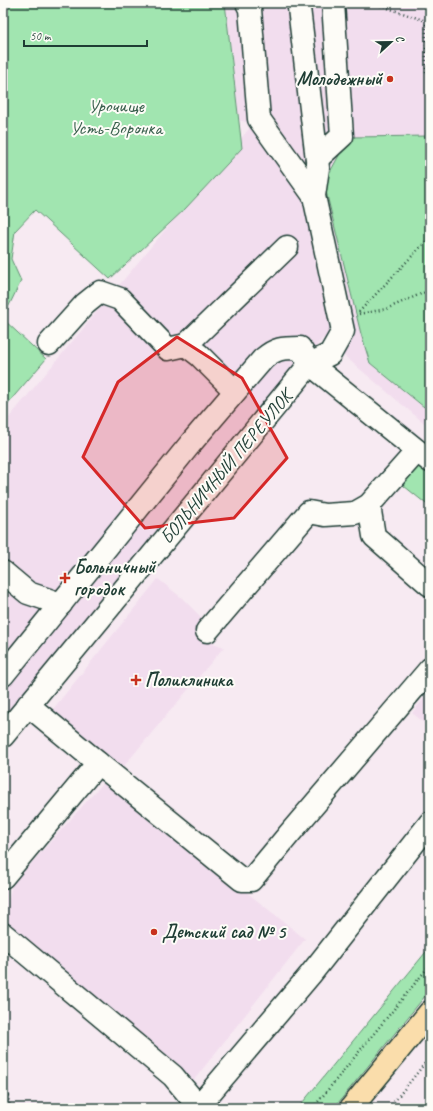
<svg xmlns="http://www.w3.org/2000/svg" width="433" height="1111" font-family="Caveat,sans-serif">
	<rect width="100%" height="100%" fill="#f7eaf2"/>
	<filter id="ink" filterUnits="userSpaceOnUse"><feTurbulence type="fractalNoise" baseFrequency=".025" numOctaves="2"/><feDisplacementMap in="SourceGraphic" scale="8" xChannelSelector="R" yChannelSelector="G"/><feConvolveMatrix kernelMatrix="1 2 1 2 8 2 1 2 1" color-interpolation-filters="sRGB"/></filter>
	<g filter="url(#ink)">
		<g fill="#f2ddee">
			<polygon points="225,3 406,3 430,13 430,136 349,137 324,183 361,334 370,362 423,407 430,398 430,428 323,338 3,731 3,425 253,124 239,120"/>
			<polygon points="158,579 182,598 209,625 199,638 224,647 118,773 49,714"/>
			<polygon points="430,691 430,727 412,713"/>
			<polygon points="104,782 133,801 305,939 194,1080 3,925 12,885"/>
		</g>
		<g fill="#a1e5b0" stroke="#609172">
			<polygon points="3,3 225,3 242,148 185,209 110,279 35,210 15,231 11,259 21,281 3,318"/>
			<polygon points="430,136 430,398 424,407 370,363 361,334 324,183 349,137"/>
			<polygon points="3,319 46,359 3,409"/>
			<polygon points="420,466 430,474 430,507 404,486 402,478 410,467"/>
			<polygon points="430,947 430,990 334,1108 298,1108"/>
		</g>
		<g fill="none" stroke-linecap="round" stroke-linejoin="round">
			<defs>
				<g id="minor">
					<polyline points="247,3 250,9 259,119 314,196"/>
					<polyline points="317,159 342,136 333,3"/>
					<polyline points="49,344 85,304 100,292 120,299 168,349 186,345"/>
					<polyline points="235,391 199,355 186,345 287,247"/>
					<polyline points="369,505 374,536 430,585"/>
					<polyline points="3,572 28,593 61,604"/>
					<polyline points="207,631 309,512 325,515 355,513 369,505 417,451"/>
					<path d="M3 675 191 443 263 359C276 348 282 348 300 348L310 364 430 461"/>
					<polyline points="3,736 310,364 330,354 343,331 314,196 318,168 299,8"/>
					<polyline points="98,763 242,880 251,880 290,833 430,669"/>
					<polyline points="3,877 98,763 28,705"/>
					<polyline points="3,934 173,1076 193,1100 194,1108"/>
					<polyline points="193,1100 203,1101 310,975 430,823"/>
				</g>
				<polyline id="major" points="351,1108 430,1012"/>
			</defs>
			<use href="#minor" stroke="#1f3d34" stroke-width="25"/>
			<use href="#major" stroke="#1f3d34" stroke-width="25"/>
			<g stroke="#1f3d34" stroke-width="2.5" stroke-dasharray="1 3" stroke-linecap="butt">
				<polyline points="373,3 426,21"/>
				<polyline points="419,3 430,7"/>
				<polyline points="426,73 426,21 429,3"/>
				<polyline points="359,312 430,237"/>
				<polyline points="359,314 386,309 430,290"/>
				<polyline points="3,1068 10,1108"/>
				<polyline points="313,1108 430,965"/>
				<polyline points="389,1108 430,1057"/>
			</g>
			<use href="#minor" stroke="#fdfcf7" stroke-width="22"/>
			<use href="#major" stroke="#faddab" stroke-width="22"/>
		</g>
	</g>
	<path fill="#d62828" fill-opacity="0.2" stroke="#d62828" stroke-width="3" stroke-linejoin="round" d="M177 337 242 378 287 458 234 518 145 528 83 457 118 382Z"/>
	<g fill="#c8321e" stroke="#fdfcf7" stroke-width="1.5">
		<circle cx="390" cy="79" r="4"/>
		<path d="M63 572h4v4h4v4h-4v4h-4v-4h-4v-4h4z"/>
		<path d="M134 674h4v4h4v4h-4v4h-4v-4h-4v-4h4z"/>
		<circle cx="154" cy="932" r="4"/>
	</g>
	<g text-anchor="middle" dominant-baseline="central" stroke-width="4" stroke-linejoin="round" paint-order="stroke">
		<g font-size="19" font-weight="bold" fill="#1f3d34" stroke="#fdfcf7" text-anchor="start">
			<text x="382" y="79" text-anchor="end">Молодежный</text>
			<text x="74" y="567">Больничный<tspan x="74" dy="22">городок</tspan></text>
			<text x="145" y="680">Поликлиника</text>
			<text x="162" y="932">Детский сад № 5</text>
		</g>
		<g font-size="19" fill="#395f4d" stroke="#fdfcf7">
			<text x="116" y="106">Урочище<tspan x="116" dy="22">Усть-Воронка</tspan></text>
		</g>
		<g font-size="19" fill="#1f3d34" stroke="#fdfcf7">
			<text transform="translate(226 467) rotate(-50)">БОЛЬНИЧНЫЙ ПЕРЕУЛОК</text>
		</g>
	</g>
	<rect width="433" height="1111" fill="none" stroke="#fdfcf7" stroke-width="16"/>
	<rect x="8" y="8" width="417" height="1095" fill="none" stroke="#1f3d34" stroke-width="1.5" filter="url(#ink)"/>
	<g transform="translate(391 42) rotate(68)" stroke="#fdfcf7" stroke-width="3" paint-order="stroke">
	<path d="M0-3L7 15L0 10L-7 15Z" fill="#1f3d34"/>
	<text y="-6" font-size="11" font-weight="bold" text-anchor="middle" fill="#1f3d34">С</text>
	</g>
	<path d="M24 40v6h123v-6" fill="none" stroke="#1f3d34" stroke-width="2"/>
	<text x="30" y="40" font-size="12" fill="#1f3d34" stroke="#fdfcf7" stroke-width="3" paint-order="stroke">50 m</text>
</svg>
